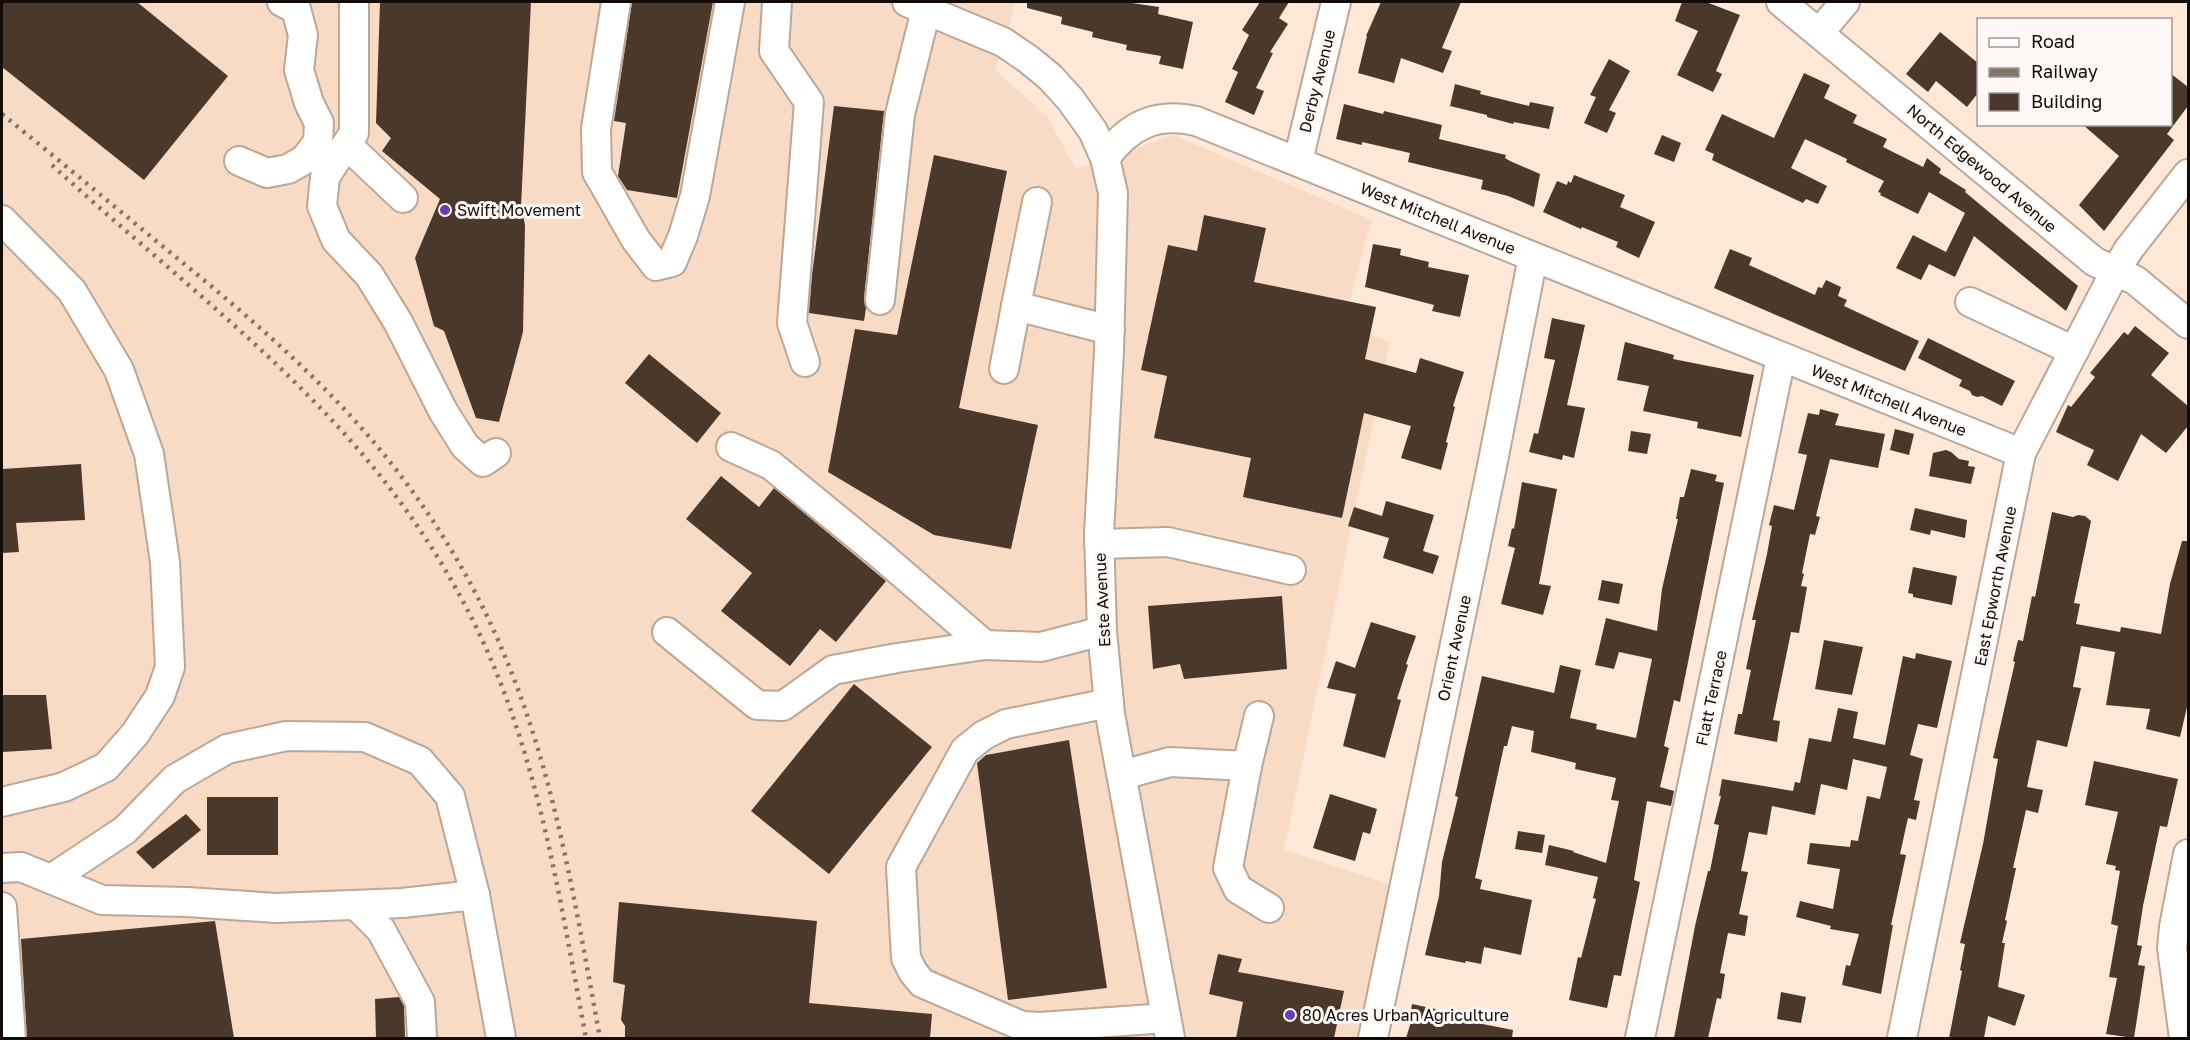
<svg xmlns="http://www.w3.org/2000/svg" width="2190" height="1040" font-family="'Golos Text',sans-serif">
	<rect width="100%" height="100%" fill="#ffe8d7"/>
	<polygon fill="#f7dbc5" points="2,2 1016,2 995,70 1048,117 1075,169 1173,135 1372,220 1344,321 1390,343 1284,850 1389,884 1357,1038 2,1038"/>
	<g fill="#4a392b">
		<polygon points="2,2 137,2 228,76 144,180 2,67"/>
		<polygon points="380,2 531,2 521,206 525,225 523,332 499,422 476,418 444,331 434,326 415,258 440,199 382,151 391,138 376,123"/>
		<polygon points="632,2 713,2 677,198 627,190 618,176 626,123 614,121"/>
		<polygon points="1027,2 1125,2 1159,7 1158,14 1193,22 1183,69 1159,64 1161,56 1126,50 1127,45 1092,37 1093,32 1061,24 1062,17 1027,8"/>
		<polygon points="1260,2 1289,2 1279,18 1288,24 1270,52 1273,53 1256,88 1264,91 1254,115 1225,102 1238,72 1232,69 1249,35 1242,30"/>
		<polygon points="1381,2 1461,2 1442,48 1452,51 1443,73 1401,58 1394,83 1358,73 1367,36 1366,36"/>
		<polygon points="1682,2 1706,2 1740,15 1716,71 1722,74 1713,92 1677,75 1698,31 1675,21"/>
		<polygon points="1940,32 1978,63 1978,93 1967,107 1936,81 1928,92 1906,74"/>
		<polygon points="1609,59 1630,71 1609,110 1616,113 1607,133 1584,123 1596,97 1590,95"/>
		<polygon points="1804,73 1830,85 1824,98 1857,115 1853,123 1887,139 1883,147 1923,167 1927,158 1941,169 1939,173 1966,190 1965,192 2078,286 2066,311 1974,236 1955,277 1929,264 1921,280 1896,268 1913,235 1946,252 1965,213 1929,192 1918,214 1880,195 1881,193 1878,192 1884,181 1846,162 1847,159 1805,139 1791,168 1827,186 1818,204 1806,199 1803,203 1712,160 1714,154 1705,150 1722,114 1774,138"/>
		<polygon points="2170,73 2188,87 2188,106 2167,134 2174,140 2104,231 2079,205 2119,156 2082,124 2170,124"/>
		<polygon points="1455,84 1481,91 1480,94 1529,106 1530,102 1554,107 1549,129 1514,122 1513,124 1487,117 1487,115 1450,106"/>
		<polygon points="1344,104 1383,114 1384,111 1442,125 1439,139 1506,155 1505,158 1510,161 1540,174 1534,207 1508,196 1481,189 1483,180 1408,162 1410,153 1362,142 1362,145 1336,139"/>
		<polygon points="834,106 884,111 864,298 866,308 864,321 809,313 812,275"/>
		<polygon points="1662,135 1681,143 1674,162 1654,154"/>
		<polygon points="934,155 1007,171 959,408 1038,425 1011,549 934,535 828,472 855,329 897,335"/>
		<polygon points="1574,175 1625,195 1620,207 1655,222 1639,258 1616,247 1618,242 1582,227 1581,229 1543,212 1557,181 1567,185 1568,181 1571,183"/>
		<polygon points="1204,215 1266,228 1254,282 1376,307 1365,359 1416,373 1420,358 1464,372 1453,406 1455,407 1446,442 1448,443 1441,470 1401,458 1411,426 1364,413 1342,518 1243,497 1251,458 1154,438 1167,376 1141,370 1168,245 1197,251"/>
		<polygon points="1373,244 1401,249 1400,255 1429,262 1428,267 1469,275 1460,317 1432,311 1434,305 1365,287"/>
		<polygon points="1730,249 1752,258 1749,265 1815,295 1818,287 1822,288 1826,280 1841,287 1838,296 1847,300 1844,306 1919,341 1905,371 1714,288"/>
		<polygon points="1552,318 1585,325 1567,405 1585,408 1574,458 1563,455 1562,460 1529,452 1534,433 1538,434 1555,360 1544,358"/>
		<polygon points="2135,326 2169,353 2151,375 2188,406 2188,426 2166,453 2141,434 2118,481 2087,465 2094,450 2056,432 2068,405 2071,407 2095,377 2090,373 2124,332 2128,335"/>
		<polygon points="1928,338 2015,381 2002,406 1982,396 1977,397 1972,395 1970,391 1959,386 1962,380 1918,358"/>
		<polygon points="1625,342 1674,355 1673,359 1754,375 1741,437 1697,428 1698,422 1643,411 1649,386 1617,380"/>
		<polygon points="649,354 721,413 697,443 625,383"/>
		<polygon points="1820,409 1839,414 1835,425 1885,434 1878,468 1830,459 1816,516 1820,517 1815,535 1810,534 1802,573 1804,574 1801,586 1807,587 1799,633 1791,632 1773,720 1780,721 1777,742 1734,734 1738,714 1742,714 1751,670 1746,669 1756,620 1752,620 1767,554 1772,526 1769,525 1774,505 1794,510 1807,455 1798,453 1808,413 1819,415"/>
		<polygon points="1895,429 1914,434 1909,455 1890,450"/>
		<polygon points="1631,431 1651,434 1647,454 1628,451"/>
		<polygon points="1946,450 1951,452 1959,459 1969,461 1968,466 1975,467 1971,484 1929,476 1933,453"/>
		<polygon points="81,464 85,520 16,523 19,552 2,553 2,469"/>
		<polygon points="1691,469 1717,475 1715,481 1724,483 1680,702 1674,700 1664,746 1669,748 1660,787 1674,791 1671,806 1647,801 1634,880 1640,882 1621,976 1614,975 1607,1008 1569,1000 1578,957 1581,958 1596,899 1593,898 1598,877 1545,865 1549,845 1574,851 1573,852 1606,863 1619,801 1611,800 1616,778 1575,769 1576,763 1531,752 1534,731 1512,726 1507,746 1504,746 1475,878 1482,880 1480,889 1532,900 1521,955 1484,947 1481,964 1466,961 1465,963 1425,955 1439,896 1442,862 1458,797 1455,796 1482,676 1554,693 1560,665 1581,670 1570,718 1597,724 1596,729 1636,738 1652,659 1619,652 1614,669 1595,665 1606,618 1657,631 1662,589 1678,519 1676,519 1680,497 1684,497"/>
		<polygon points="721,476 759,507 774,488 886,581 836,642 820,629 790,666 721,611 752,573 686,519"/>
		<polygon points="1522,482 1557,489 1539,584 1551,586 1543,615 1501,604 1515,548 1508,546 1512,528 1514,529"/>
		<polygon points="1386,501 1434,515 1423,551 1439,556 1433,574 1383,558 1389,538 1348,526 1354,507 1382,516"/>
		<polygon points="1915,508 1967,520 1965,538 1931,530 1930,535 1910,530"/>
		<polygon points="2052,512 2073,517 2078,515 2085,516 2091,521 2074,603 2080,604 2076,624 2120,632 2121,627 2161,634 2170,584 2182,541 2188,541 2188,703 2180,737 2146,729 2150,709 2106,705 2115,652 2081,646 2073,687 2081,688 2067,747 2037,740 2027,787 2043,790 2038,813 2026,810 2013,868 2016,868 2005,920 2007,921 2002,943 2005,943 1998,987 2025,995 2015,1026 1988,1016 1984,1038 1949,1038 1962,971 1960,970 1965,944 1960,943 1983,844 1998,759 1993,758 2015,662 2013,661 2018,640 2023,641 2032,596 2035,597"/>
		<polygon points="1913,567 1957,576 1952,605 1913,597 1913,594 1908,593"/>
		<polygon points="1602,580 1623,584 1619,604 1598,600"/>
		<polygon points="1282,596 1287,669 1184,679 1180,664 1153,669 1148,606"/>
		<polygon points="1371,622 1416,636 1406,664 1408,665 1397,699 1401,700 1385,758 1343,746 1356,694 1327,688 1336,661 1355,668"/>
		<polygon points="1824,640 1863,647 1852,695 1815,689"/>
		<polygon points="1916,653 1952,661 1937,728 1918,724 1910,755 1923,759 1914,800 1920,801 1916,820 1908,818 1900,854 1906,855 1891,925 1893,925 1881,994 1842,985 1846,965 1850,966 1859,934 1830,929 1831,926 1796,917 1800,901 1833,909 1840,869 1807,864 1810,843 1850,847 1851,840 1858,841 1867,796 1880,799 1887,767 1853,759 1847,790 1821,784 1815,815 1772,806 1767,835 1749,832 1741,871 1748,872 1739,914 1748,916 1745,936 1728,933 1720,973 1725,974 1721,999 1717,998 1708,1038 1674,1038 1695,926 1708,871 1710,871 1719,825 1714,824 1721,796 1719,796 1722,779 1793,791 1795,782 1800,783 1809,738 1831,742 1838,708 1858,712 1853,738 1885,745 1903,656 1915,659"/>
		<polygon points="854,684 932,747 829,874 751,811"/>
		<polygon points="2,695 46,695 52,749 2,752"/>
		<polygon points="1069,740 1107,988 1008,1000 977,763 986,755"/>
		<polygon points="2094,761 2178,779 2167,827 2160,826 2143,906 2137,945 2142,946 2138,965 2145,966 2134,1038 2106,1034 2117,978 2109,977 2118,926 2111,924 2120,871 2115,870 2116,866 2106,864 2118,812 2085,805"/>
		<polygon points="1330,794 1377,809 1370,834 1363,832 1355,861 1313,848"/>
		<rect x="207" y="797" width="71" height="58"/>
		<polygon points="186,814 201,830 153,869 136,852"/>
		<polygon points="1518,831 1545,835 1542,853 1515,849"/>
		<polygon points="619,902 817,921 809,1003 932,1014 930,1038 625,1038 625,1026 621,1020 625,985 613,982"/>
		<polygon points="215,921 234,1038 27,1038 21,939"/>
		<polygon points="1218,954 1242,959 1238,972 1344,991 1334,1038 1236,1038 1243,1002 1209,994"/>
		<polygon points="1781,992 1806,997 1801,1023 1777,1019"/>
		<polygon points="399,997 404,1006 405,1038 376,1038 375,999"/>
		<polygon points="1412,1004 1463,1015 1462,1020 1513,1030 1512,1038 1406,1038 1411,1022 1409,1021"/>
	</g>
	<g fill="none" stroke-linecap="round" stroke-linejoin="round">
		<defs>
			<g id="minor">
				<polyline points="354,2 354,133 325,177 322,206 336,240 369,275 398,322 443,411 465,446 483,462 496,453"/>
				<polyline points="616,2 596,129 597,172 636,240 656,266 672,262 683,236 695,196 730,2"/>
				<polyline points="777,2 774,51 809,102 792,323 805,362"/>
				<polyline points="907,2 1003,42 1028,59 1050,77 1070,99 1093,131 1105,158 1113,193 1109,351 1099,533 1102,631 1110,714 1170,1038"/>
				<polyline points="1781,2 2095,262 2135,280 2188,324"/>
				<polyline points="1819,33 1845,2"/>
				<polyline points="347,145 403,198"/>
				<path d="M1105 158C1129 125 1156 112 1196 121L2021 453"/>
				<polyline points="239,161 267,173 288,169 304,160 318,142 319,123 309,103 299,70 303,35 296,9 282,2"/>
				<polyline points="1298,161 1336,2"/>
				<polyline points="1037,202 1016,306 1110,330"/>
				<polyline points="2,220 72,291 119,370 149,454 165,562 170,667 160,696 135,734 106,767 64,787 2,802"/>
				<polyline points="880,300 900,114 926,10"/>
				<polyline points="1970,302 2074,351"/>
				<polyline points="1004,369 1016,306"/>
				<polyline points="731,447 771,465 882,556 985,645 1041,647 1102,631"/>
				<polyline points="1099,544 1168,542 1291,570"/>
				<polyline points="667,632 757,705 783,706 833,670 897,658 985,645"/>
				<polyline points="1109,703 1006,724 984,735 965,750 901,867 906,958 913,972 922,983 1022,1026 1040,1027 1166,1018"/>
				<polyline points="1259,716 1247,766 1228,868 1238,889 1269,908"/>
				<polyline points="1122,775 1170,762 1247,766"/>
				<polyline points="2,868 21,867 102,900 187,902 276,908 402,903 475,895"/>
				<polyline points="51,879 125,830 175,779 227,749 286,736 365,737 420,761 450,796 475,895 501,1038"/>
				<polyline points="356,905 381,930 420,1002 422,1038"/>
				<polyline points="2,907 11,1038"/>
				<polyline points="1373,1038 1491,471 1533,257"/>
				<polyline points="1640,1038 1781,357"/>
				<polyline points="1902,1038 2021,453 2116,270 2129,249 2188,174"/>
				<polyline points="2184,1038 2172,948 2174,927 2188,854"/>
			</g>
		</defs>
		<use href="#minor" stroke="#bca797" stroke-width="32"/>
		<use href="#minor" stroke="#fff" stroke-width="28"/>
		<g stroke="#83756a" stroke-width="4.5" stroke-dasharray="3 6" stroke-linecap="butt">
			<path d="M2 114C55 157 108 201 161 245 225 297 289 350 345 410 412 481 467 565 504 654 556 777 576 909 600 1038"/>
			<path d="M52 165C143 249 242 325 328 416 404 496 465 588 504 692 546 803 564 922 586 1038"/>
		</g>
	</g>
	<g fill="#6b3cb4" stroke="#fef9f6" stroke-width="2">
		<circle cx="445" cy="210" r="6"/>
		<circle cx="1290" cy="1015" r="6"/>
	</g>
	<g text-anchor="middle" dominant-baseline="central" stroke-width="6" stroke-linejoin="round" paint-order="stroke">
		<g font-size="16" fill="#120b06" stroke="#fef9f6">
			<text transform="translate(1317 81) rotate(-76)">Derby Avenue</text>
			<text transform="translate(1982 168) rotate(40)">North Edgewood Avenue</text>
			<text transform="translate(1438 218) rotate(22)">West Mitchell Avenue</text>
			<text transform="translate(1889 400) rotate(22)">West Mitchell Avenue</text>
			<text transform="translate(1995 586) rotate(-79)">East Epworth Avenue</text>
			<text transform="translate(1102 600) rotate(-93)">Este Avenue</text>
			<text transform="translate(1454 648) rotate(-78)">Orient Avenue</text>
			<text transform="translate(1711 698) rotate(-78)">Flatt Terrace</text>
		</g>
		<g font-size="16" fill="#120b06" stroke="#fef9f6" text-anchor="start">
			<text x="457" y="210">Swift Movement</text>
			<text x="1302" y="1015">80 Acres Urban Agriculture</text>
		</g>
	</g>
	<rect width="2190" height="1040" fill="none" stroke="#120b06" stroke-width="6"/>
	<rect x="1977" y="18" width="195" height="108" fill="#fef9f6" stroke="#a09a96" stroke-width="1.5"/>
	<rect x="1989" y="38" width="30" height="9" fill="#ffffff" stroke="#a09a96" stroke-width="1.5"/>
	<text x="2031" y="48" font-size="18" fill="#120b06">Road</text>
	<rect x="1989" y="68" width="30" height="9" fill="#83756a" stroke="#a09a96" stroke-width="1.5"/>
	<text x="2031" y="78" font-size="18" fill="#120b06">Railway</text>
	<rect x="1989" y="93" width="30" height="18" fill="#4a392b" stroke="#a09a96" stroke-width="1.5"/>
	<text x="2031" y="108" font-size="18" fill="#120b06">Building</text>
</svg>
